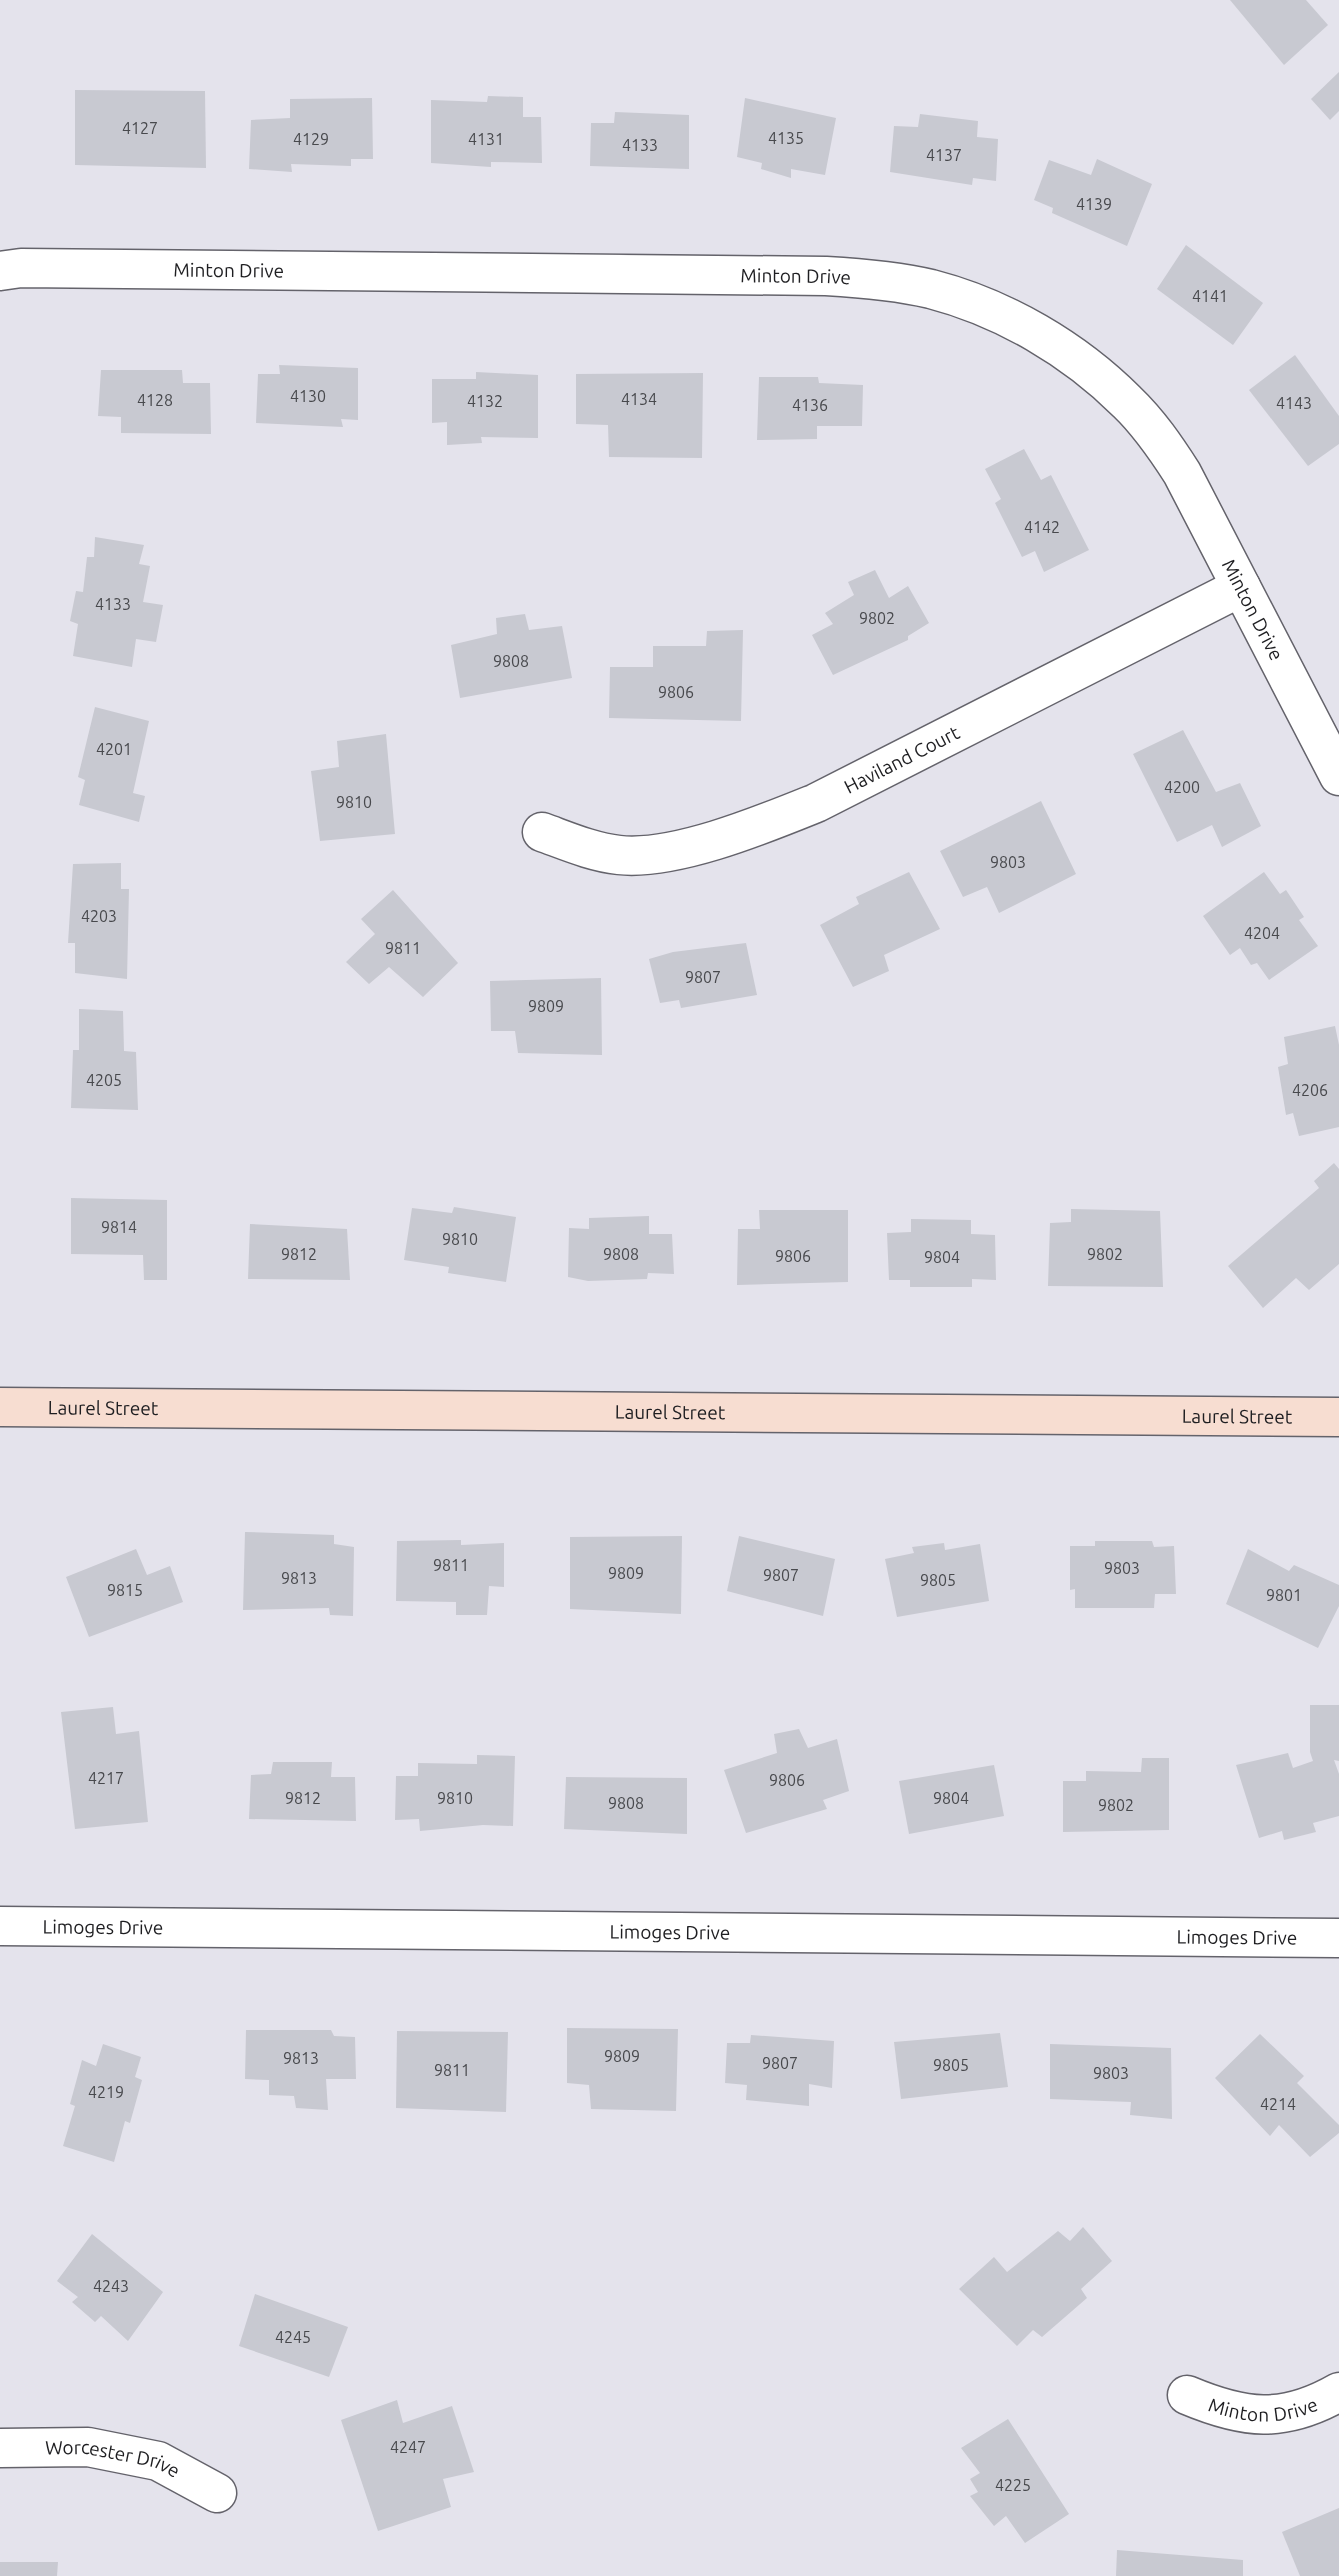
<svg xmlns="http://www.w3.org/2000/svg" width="1339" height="2576" font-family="Ubuntu,sans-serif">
	<rect width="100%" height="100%" fill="#e4e3ec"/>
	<g fill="#c8c9d1">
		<polygon points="1230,0 1306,0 1328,25 1284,65"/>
		<polygon points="1339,72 1339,111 1330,120 1311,99"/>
		<polygon points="75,90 205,91 206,168 75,165"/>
		<polygon points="488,96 523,97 523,117 541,117 542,163 491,162 491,167 431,163 431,100 487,102"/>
		<polygon points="372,98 373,159 351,159 351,166 291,164 292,172 249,169 251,120 290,118 290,99"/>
		<polygon points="745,98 836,118 825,175 791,169 791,178 761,169 762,163 737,157"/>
		<polygon points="615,112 689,115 689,169 590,166 591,123 614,123"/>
		<polygon points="920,114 978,121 977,137 998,139 996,181 973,178 972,185 890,172 894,126 918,127"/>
		<polygon points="1097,159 1152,184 1127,246 1052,213 1053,208 1034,200 1049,160 1091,175"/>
		<polygon points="1186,245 1263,303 1233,345 1157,289"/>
		<polygon points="1295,355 1339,416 1339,444 1308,466 1249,390"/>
		<polygon points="279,365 358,368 358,420 341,419 343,427 256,423 258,374 280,374"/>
		<polygon points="101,370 182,370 183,383 210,383 211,434 121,433 121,417 98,416"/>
		<polygon points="476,372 538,375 538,438 481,437 482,443 447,445 447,422 432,423 432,379 476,379"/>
		<polygon points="703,373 702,458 609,457 608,425 576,424 576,374"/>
		<polygon points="759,377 818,377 819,383 863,385 862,426 817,426 817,439 757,440"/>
		<polygon points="1024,449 1041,480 1051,475 1089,550 1044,572 1035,551 1022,557 995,503 1001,499 985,469"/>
		<polygon points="95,537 144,545 139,564 150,566 143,602 163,605 156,642 136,639 132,667 73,656 78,624 70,621 76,591 83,592 87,557 94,557"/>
		<polygon points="875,570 889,598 908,586 929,623 908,636 908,640 833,675 812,635 833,624 825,613 854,595 848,582"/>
		<polygon points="525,614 529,630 562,626 572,678 460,698 451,645 497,634 496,618"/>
		<polygon points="743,630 741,721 609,718 610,667 653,667 653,646 706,646 707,631"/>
		<polygon points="95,707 149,721 133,793 145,796 139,822 79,805 85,780 78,777"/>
		<polygon points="1183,730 1216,792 1240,783 1261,826 1222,847 1212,825 1177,842 1133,754"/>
		<polygon points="386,734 395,834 320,841 311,771 339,767 337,741"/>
		<polygon points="1041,801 1076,874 999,913 987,887 963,897 940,851"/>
		<polygon points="121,863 121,889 129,889 127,979 75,973 75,943 68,943 73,864"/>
		<polygon points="909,872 940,929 884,955 889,971 853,987 820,925 859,904 856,897"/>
		<polygon points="1264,872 1280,894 1286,890 1304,917 1299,920 1318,946 1269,980 1257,963 1251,965 1240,948 1230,955 1203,916"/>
		<polygon points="393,890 458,963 423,997 389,967 369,984 346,962 375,934 361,919"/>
		<polygon points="746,943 757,995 681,1008 679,1000 660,1003 649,959 673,952"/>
		<polygon points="601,978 602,1055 518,1053 515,1031 491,1031 490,981"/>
		<polygon points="79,1009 123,1011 124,1051 136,1052 138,1110 71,1108 73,1050 79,1050"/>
		<polygon points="1335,1026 1339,1045 1339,1127 1299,1136 1293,1113 1286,1115 1278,1067 1288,1064 1284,1037"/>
		<polygon points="1334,1163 1339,1169 1339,1264 1309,1290 1296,1278 1263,1308 1228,1266 1319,1188 1314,1181"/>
		<polygon points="71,1198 167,1200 167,1280 144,1280 143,1255 71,1254"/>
		<polygon points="454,1207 516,1217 506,1282 448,1273 449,1267 404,1260 412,1208 452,1213"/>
		<polygon points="1071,1209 1160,1211 1163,1287 1048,1286 1050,1223 1071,1222"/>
		<polygon points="759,1210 848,1210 848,1282 737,1285 738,1229 760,1229"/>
		<polygon points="649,1216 649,1234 672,1234 674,1274 648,1273 647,1279 588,1281 568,1277 569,1228 589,1229 589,1218"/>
		<polygon points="911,1219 971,1220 971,1234 995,1235 996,1280 972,1279 972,1287 910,1287 910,1280 889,1280 887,1233 911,1232"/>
		<polygon points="250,1224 347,1229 350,1280 248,1279"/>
		<polygon points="245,1532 334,1535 334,1544 354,1547 353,1616 330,1615 329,1608 243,1610"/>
		<polygon points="682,1536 681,1614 570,1609 570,1537"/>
		<polygon points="739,1536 835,1559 823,1616 727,1591"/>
		<polygon points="461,1540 461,1545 504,1543 504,1587 489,1586 487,1615 456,1615 456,1602 396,1601 397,1541"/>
		<polygon points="1095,1541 1152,1541 1154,1547 1174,1546 1176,1594 1155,1594 1154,1608 1075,1608 1075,1589 1070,1590 1070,1546 1095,1546"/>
		<polygon points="944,1543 945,1550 980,1544 989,1601 897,1617 885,1559 914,1553 912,1547"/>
		<polygon points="136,1549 147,1575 170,1566 183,1602 89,1637 66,1577"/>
		<polygon points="1248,1549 1289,1571 1294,1565 1339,1585 1339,1606 1318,1648 1226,1604"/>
		<polygon points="1310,1705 1339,1705 1339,1761 1334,1760 1339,1774 1339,1816 1313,1823 1316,1832 1284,1840 1282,1831 1259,1838 1236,1765 1288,1753 1293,1768 1313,1761 1310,1752"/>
		<polygon points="113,1707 116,1734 139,1731 148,1822 75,1829 61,1712"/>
		<polygon points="799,1729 808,1748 837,1739 849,1791 823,1800 827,1809 746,1833 724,1770 777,1753 774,1734"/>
		<polygon points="477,1755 515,1756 513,1826 483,1825 420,1831 419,1819 395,1820 396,1776 418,1776 418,1763 477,1764"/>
		<polygon points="1142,1758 1169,1758 1169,1830 1063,1832 1063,1781 1086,1781 1086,1771 1141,1772"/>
		<polygon points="273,1762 332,1762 331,1777 355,1777 356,1821 249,1819 251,1775 271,1774"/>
		<polygon points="994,1765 1004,1816 909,1834 899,1781"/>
		<polygon points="566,1777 687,1778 687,1834 564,1829"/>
		<polygon points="567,2028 678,2029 676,2111 591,2109 589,2085 567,2083"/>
		<polygon points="246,2030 331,2030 334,2036 355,2037 356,2079 326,2079 328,2110 296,2108 294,2096 269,2095 269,2080 245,2079"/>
		<polygon points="397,2031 508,2032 506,2112 396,2108"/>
		<polygon points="1000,2033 1008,2087 901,2099 894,2042"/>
		<polygon points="1260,2034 1304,2076 1297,2083 1339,2125 1339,2133 1310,2157 1279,2125 1270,2136 1215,2078"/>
		<polygon points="751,2035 834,2041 832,2088 809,2084 809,2106 746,2100 747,2085 725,2083 727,2043 750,2043"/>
		<polygon points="103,2044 141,2057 135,2077 142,2080 130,2123 125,2121 114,2162 63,2146 75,2106 70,2104 82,2060 96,2066"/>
		<polygon points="1050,2044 1171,2048 1172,2119 1130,2115 1131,2102 1050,2099"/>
		<polygon points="1083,2227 1112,2261 1081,2289 1087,2298 1042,2337 1033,2330 1017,2346 959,2289 994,2257 1007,2272 1058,2231 1070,2241"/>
		<polygon points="92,2234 163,2292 128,2341 101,2316 95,2322 72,2302 78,2297 57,2281"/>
		<polygon points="255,2294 348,2327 329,2377 239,2346"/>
		<polygon points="397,2400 403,2423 452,2406 474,2472 443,2479 451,2507 378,2531 341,2420"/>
		<polygon points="1008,2419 1069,2514 1025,2543 1006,2516 994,2526 970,2496 978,2492 970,2479 980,2473 961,2448"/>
		<polygon points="1339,2508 1339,2576 1300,2576 1282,2532"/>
		<polygon points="1117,2550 1243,2560 1243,2576 1116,2576"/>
		<polygon points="0,2562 58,2562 57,2576 0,2576"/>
	</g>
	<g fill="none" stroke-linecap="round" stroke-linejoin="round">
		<defs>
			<g id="street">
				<path id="s1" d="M0 271 21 268 826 276C861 278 897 281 931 289 1004 308 1074 349 1127 402 1149 423 1166 448 1182 473L1339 776"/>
				<path id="s2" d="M542 832C567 841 592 852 619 855 675 861 764 824 816 803L1241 587"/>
				<path id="s3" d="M0 1926 1339 1938"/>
				<path id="s4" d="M1187 2395C1244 2419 1283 2424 1339 2392"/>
				<path id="s5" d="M0 2448 88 2447 158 2461 217 2493"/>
			</g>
			<g id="secondary">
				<path id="s6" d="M0 1407 1339 1417"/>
			</g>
		</defs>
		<use href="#street" stroke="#64636b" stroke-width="41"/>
		<use href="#secondary" stroke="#64636b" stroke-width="41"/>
		<use href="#street" stroke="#fff" stroke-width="38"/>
		<use href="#secondary" stroke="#f7ddd1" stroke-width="38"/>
	</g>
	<g text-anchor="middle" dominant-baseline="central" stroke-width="7" stroke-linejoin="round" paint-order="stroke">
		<g font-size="16" fill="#48494d">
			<text x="140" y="128">4127</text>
			<text x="786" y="138">4135</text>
			<text x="311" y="139">4129</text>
			<text x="486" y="139">4131</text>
			<text x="640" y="145">4133</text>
			<text x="944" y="155">4137</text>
			<text x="1094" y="204">4139</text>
			<text x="1210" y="296">4141</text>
			<text x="308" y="396">4130</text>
			<text x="639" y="399">4134</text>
			<text x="155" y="400">4128</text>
			<text x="485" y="401">4132</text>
			<text x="1294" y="403">4143</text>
			<text x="810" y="405">4136</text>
			<text x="1042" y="527">4142</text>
			<text x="113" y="604">4133</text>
			<text x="877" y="618">9802</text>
			<text x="511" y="661">9808</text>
			<text x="676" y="692">9806</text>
			<text x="114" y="749">4201</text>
			<text x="1182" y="787">4200</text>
			<text x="354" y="802">9810</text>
			<text x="1008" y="862">9803</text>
			<text x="99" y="916">4203</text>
			<text x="1262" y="933">4204</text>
			<text x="403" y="948">9811</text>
			<text x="703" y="977">9807</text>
			<text x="546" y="1006">9809</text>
			<text x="104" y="1080">4205</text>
			<text x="1310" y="1090">4206</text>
			<text x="119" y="1227">9814</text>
			<text x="460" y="1239">9810</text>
			<text x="299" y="1254">9812</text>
			<text x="621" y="1254">9808</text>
			<text x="1105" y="1254">9802</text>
			<text x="793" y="1256">9806</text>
			<text x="942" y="1257">9804</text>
			<text x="451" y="1565">9811</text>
			<text x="1122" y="1568">9803</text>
			<text x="626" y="1573">9809</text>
			<text x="781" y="1575">9807</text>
			<text x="299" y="1578">9813</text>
			<text x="938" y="1580">9805</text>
			<text x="125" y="1590">9815</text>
			<text x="1284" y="1595">9801</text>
			<text x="106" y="1778">4217</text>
			<text x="787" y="1780">9806</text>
			<text x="303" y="1798">9812</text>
			<text x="455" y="1798">9810</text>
			<text x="951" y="1798">9804</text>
			<text x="626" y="1803">9808</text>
			<text x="1116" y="1805">9802</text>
			<text x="622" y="2056">9809</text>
			<text x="301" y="2058">9813</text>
			<text x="780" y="2063">9807</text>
			<text x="951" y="2065">9805</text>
			<text x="452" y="2070">9811</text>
			<text x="1111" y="2073">9803</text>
			<text x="106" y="2092">4219</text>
			<text x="1278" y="2104">4214</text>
			<text x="111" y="2286">4243</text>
			<text x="293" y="2337">4245</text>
			<text x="408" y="2447">4247</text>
			<text x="1013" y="2485">4225</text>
		</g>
		<g font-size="19" fill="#1e1e21" stroke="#f1f0f9">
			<text stroke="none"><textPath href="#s1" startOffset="229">Minton Drive</textPath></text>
			<text stroke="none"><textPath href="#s1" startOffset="796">Minton Drive</textPath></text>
			<text stroke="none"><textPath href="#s1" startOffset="1405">Minton Drive</textPath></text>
			<text stroke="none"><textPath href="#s2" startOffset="382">Haviland Court</textPath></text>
			<text stroke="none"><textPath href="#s6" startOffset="103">Laurel Street</textPath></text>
			<text stroke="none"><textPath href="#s6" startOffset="670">Laurel Street</textPath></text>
			<text stroke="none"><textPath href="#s6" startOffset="1237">Laurel Street</textPath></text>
			<text stroke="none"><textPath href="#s3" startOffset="103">Limoges Drive</textPath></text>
			<text stroke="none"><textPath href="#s3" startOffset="670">Limoges Drive</textPath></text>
			<text stroke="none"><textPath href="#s3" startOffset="1237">Limoges Drive</textPath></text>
			<text stroke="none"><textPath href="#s4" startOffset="79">Minton Drive</textPath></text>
			<text stroke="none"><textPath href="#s5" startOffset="114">Worcester Drive</textPath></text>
		</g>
	</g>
</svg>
